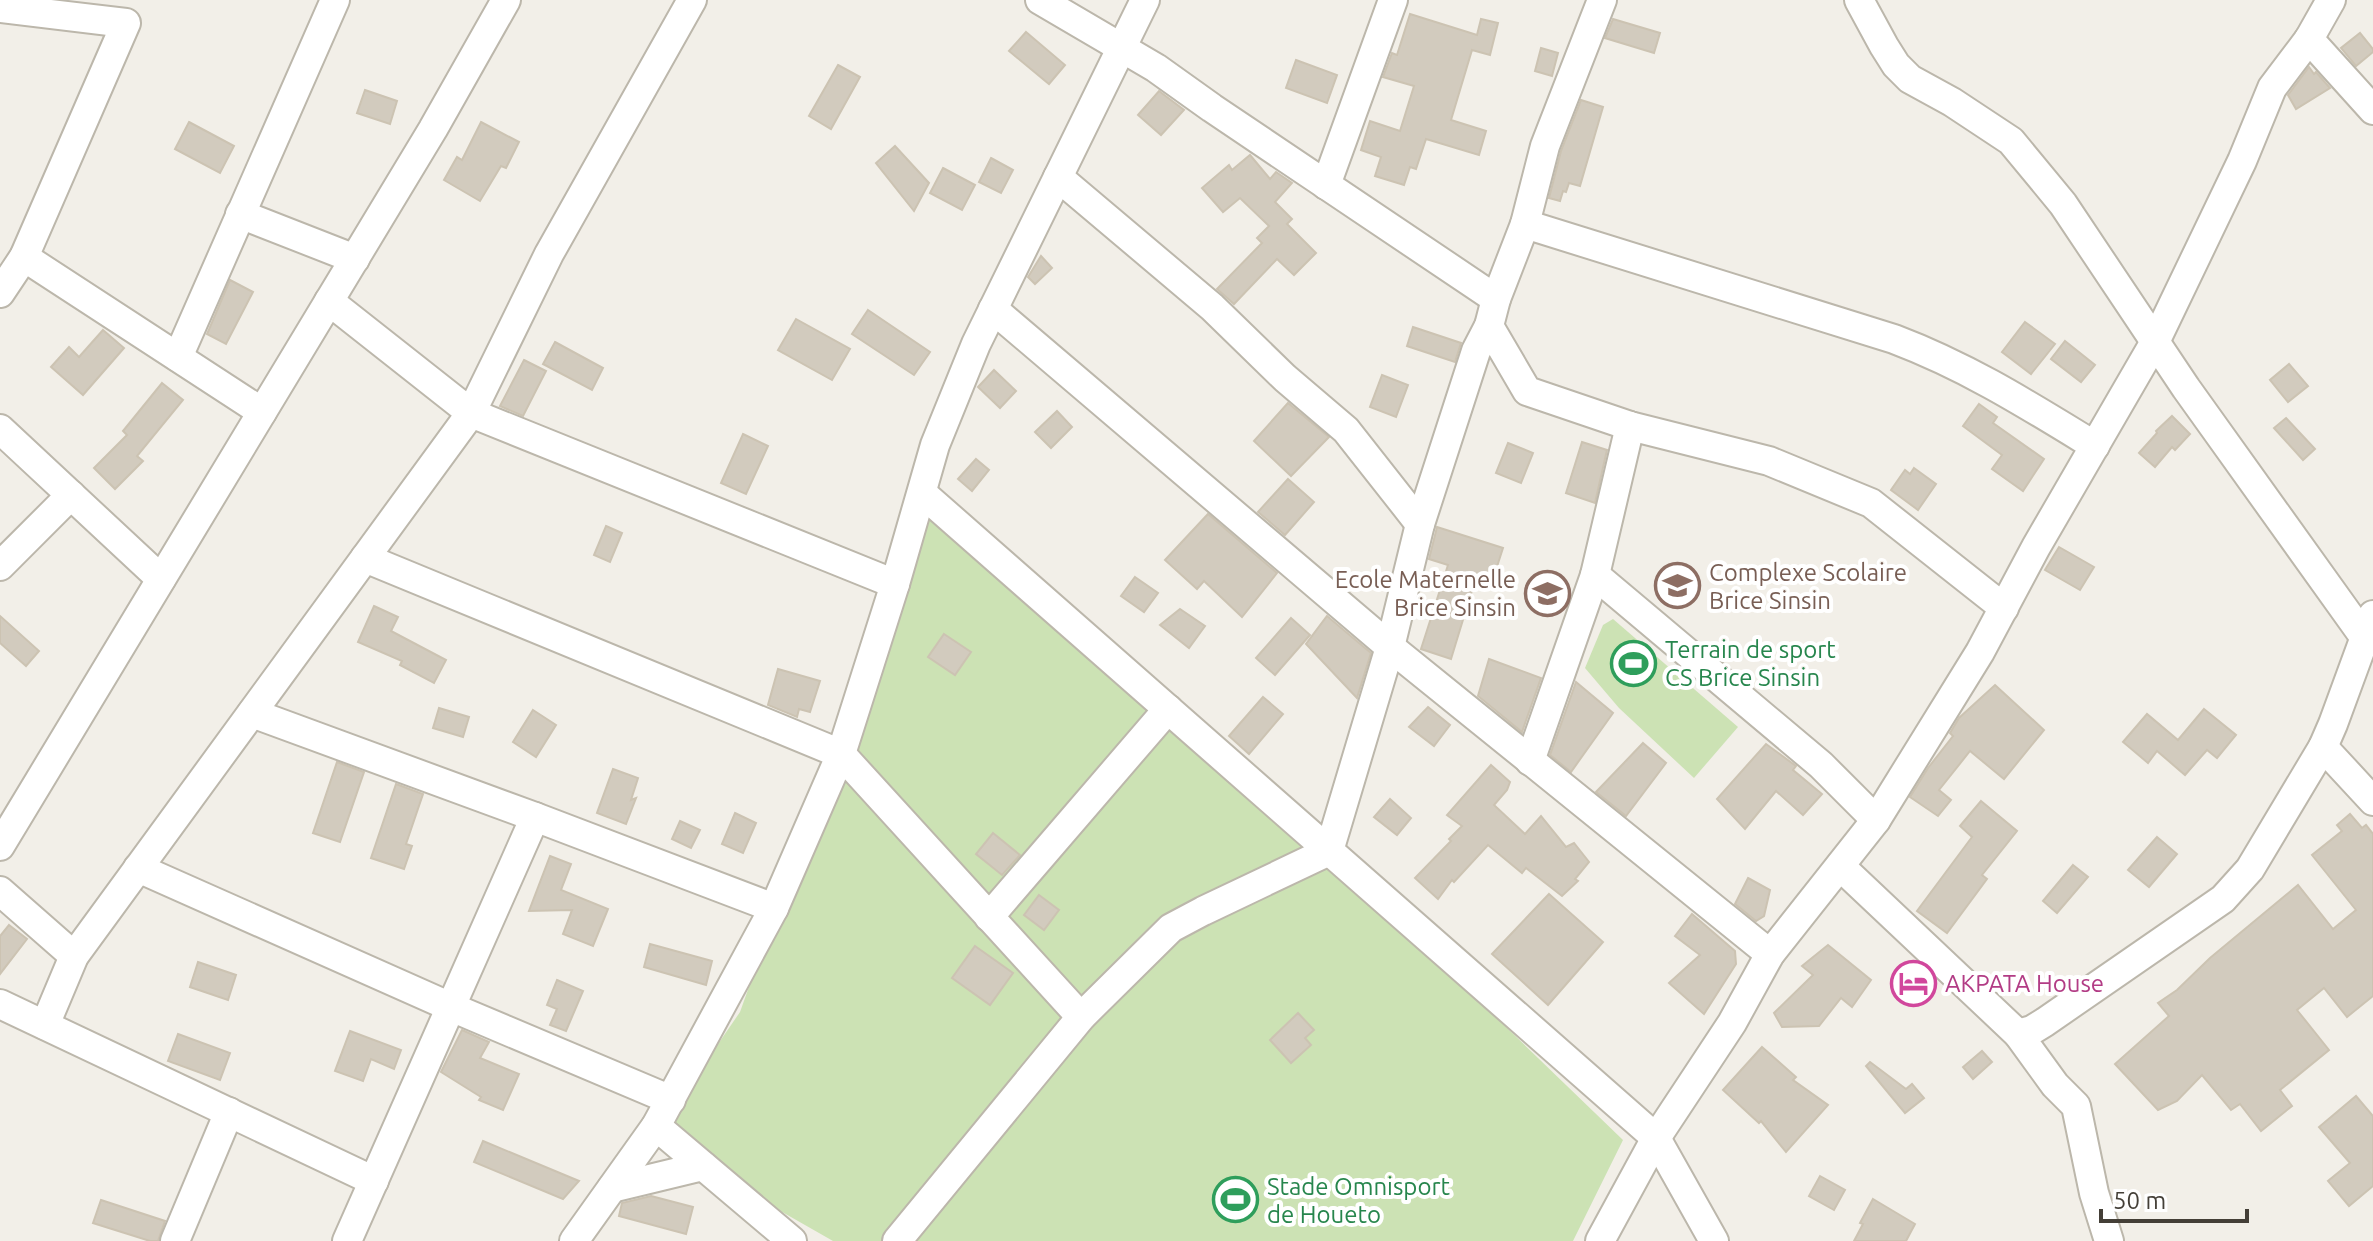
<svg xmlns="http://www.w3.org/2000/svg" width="2373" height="1241" font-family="Ubuntu,sans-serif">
	<rect width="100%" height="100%" fill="#f2efe8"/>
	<g fill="#cce2b4">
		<polygon points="921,506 1330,857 1623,1140 1573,1241 833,1241 724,1179 672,1133 672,1111 740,1012"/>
		<polygon points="1613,619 1738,727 1694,778 1619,708 1585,668 1603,625"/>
	</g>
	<g fill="#d2cbbe" stroke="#ccc3b2" stroke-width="2">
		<polygon points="1410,14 1477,35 1481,19 1498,23 1490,55 1472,50 1451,120 1486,131 1479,155 1426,139 1416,169 1410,167 1404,185 1375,176 1381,157 1361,150 1370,121 1400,131 1414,86 1383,77 1392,53 1397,55"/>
		<polygon points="1613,19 1660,33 1654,53 1605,38"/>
		<polygon points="1026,32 1065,65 1049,84 1009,51"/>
		<polygon points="2360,33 2373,49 2373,52 2356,66 2341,48"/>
		<polygon points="1541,48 1558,53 1552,76 1535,71"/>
		<polygon points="1296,60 1337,75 1327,103 1286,88"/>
		<polygon points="838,65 860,77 831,129 809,116"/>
		<polygon points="2309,67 2314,74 2316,72 2330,88 2296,109 2288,95"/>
		<polygon points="365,90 397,101 390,124 357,113"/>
		<polygon points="1159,91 1184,110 1161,135 1138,115"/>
		<polygon points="1581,100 1603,107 1580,186 1569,183 1566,192 1563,191 1560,201 1549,198 1561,151"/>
		<polygon points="189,122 234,146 220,173 175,149"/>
		<polygon points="481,122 519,142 506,168 501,166 480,201 444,180 457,157 462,160"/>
		<polygon points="895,146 929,183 914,211 876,163"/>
		<polygon points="1250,155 1270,179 1276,172 1292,183 1275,202 1292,219 1287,224 1316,253 1294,275 1277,259 1234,304 1217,289 1262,243 1257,238 1269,226 1240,198 1223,212 1202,188 1229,165 1232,170"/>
		<polygon points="991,158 1013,170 1001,193 979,182"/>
		<polygon points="943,168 975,185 962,210 930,193"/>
		<polygon points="1041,256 1052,268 1035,284 1028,277"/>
		<polygon points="230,280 253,292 226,344 207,334"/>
		<polygon points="868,310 930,352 914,375 852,334"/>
		<polygon points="796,319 850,349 832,380 778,350"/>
		<polygon points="2025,322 2055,344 2031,374 2002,352"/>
		<polygon points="1413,327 1461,343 1455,362 1407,346"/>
		<polygon points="103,330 124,348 83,395 51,367 69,347 79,357"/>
		<polygon points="2065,341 2095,365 2081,382 2051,359"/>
		<polygon points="555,342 603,368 592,390 543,364"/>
		<polygon points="524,360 546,371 523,416 500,406"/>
		<polygon points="2289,364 2308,386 2288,402 2270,380"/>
		<polygon points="994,370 1016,391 1000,408 978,387"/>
		<polygon points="1382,375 1408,385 1396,417 1370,407"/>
		<polygon points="162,383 183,400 137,456 143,461 115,489 94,468 127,435 123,431"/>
		<polygon points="1288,403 1329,437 1291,476 1254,441"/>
		<polygon points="1979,404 1997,417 1993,423 2044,459 2023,491 1992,469 2002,455 1963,426"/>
		<polygon points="1057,411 1072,427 1051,448 1035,432"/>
		<polygon points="2172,416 2190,434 2175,450 2172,447 2155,467 2139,453 2157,433 2156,431"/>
		<polygon points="2286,418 2315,449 2303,460 2274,428"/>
		<polygon points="743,434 768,446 746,494 721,483"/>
		<polygon points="1582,442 1607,450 1595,503 1566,493"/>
		<polygon points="1508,443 1533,453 1521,483 1496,473"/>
		<polygon points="976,459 989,470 972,491 958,479"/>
		<polygon points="1914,468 1936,484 1918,510 1891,490 1905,470 1910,474"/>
		<polygon points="1288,479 1314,502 1285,535 1258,512"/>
		<polygon points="1208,514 1277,573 1242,617 1204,581 1197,589 1165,560"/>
		<polygon points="606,526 622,533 610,562 594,555"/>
		<polygon points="1437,527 1503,548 1493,579 1477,574 1451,659 1421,649 1448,565 1429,559"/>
		<polygon points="2059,547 2094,567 2080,590 2045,570"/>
		<polygon points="1135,577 1158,593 1144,612 1121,596"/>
		<polygon points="374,606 398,617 391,631 446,660 434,683 400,665 402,661 358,642"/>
		<polygon points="1180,609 1205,626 1189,648 1160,625"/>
		<polygon points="0,616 39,651 26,666 0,643"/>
		<polygon points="1327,616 1371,653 1357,698 1306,644"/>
		<polygon points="1291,618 1310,635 1275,675 1256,658"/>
		<polygon points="944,634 971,652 955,675 928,657"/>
		<polygon points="1489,659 1541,678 1522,732 1478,696"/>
		<polygon points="778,669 820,681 810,712 799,709 797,717 768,705"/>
		<polygon points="1576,682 1613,713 1571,772 1550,755"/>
		<polygon points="1995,685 2044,730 2004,779 1970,751 1939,790 1951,800 1938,816 1910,797 1928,768 1953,736 1950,733 1959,718"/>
		<polygon points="1263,697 1283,714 1249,754 1229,736"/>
		<polygon points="1428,707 1450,725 1434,746 1409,727"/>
		<polygon points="439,708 469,717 463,737 433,728"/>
		<polygon points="2204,709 2236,735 2217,758 2207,750 2185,775 2157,751 2148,763 2123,742 2147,714 2178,740"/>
		<polygon points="533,710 556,725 536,757 513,742"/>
		<polygon points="1643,743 1666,763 1626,816 1596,792"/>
		<polygon points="1766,744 1796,766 1793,770 1822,794 1803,815 1776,791 1745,829 1717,799"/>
		<polygon points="337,762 364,772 340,842 313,833"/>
		<polygon points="1491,765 1510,782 1507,790 1494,805 1525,834 1541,816 1566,847 1574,843 1589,862 1575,879 1578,881 1562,896 1526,868 1522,873 1488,845 1454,882 1452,880 1438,899 1415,878 1451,841 1449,839 1462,826 1447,815"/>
		<polygon points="613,769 638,778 631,800 636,798 626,824 597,813"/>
		<polygon points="396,784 423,794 406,844 412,846 404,869 371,858"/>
		<polygon points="1390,799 1411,818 1397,835 1374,817"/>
		<polygon points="1981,801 2017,831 1982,875 1987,879 1947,933 1917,911 1972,837 1960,826"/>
		<polygon points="735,813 756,823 743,853 722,844"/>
		<polygon points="2350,814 2362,828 2366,825 2373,834 2373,996 2347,1017 2324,988 2297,1010 2329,1050 2280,1090 2292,1106 2261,1131 2240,1104 2231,1110 2202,1075 2177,1101 2158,1110 2115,1064 2169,1016 2158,1003 2177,990 2210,958 2298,885 2333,929 2356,910 2312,855 2342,831 2337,825"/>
		<polygon points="680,821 700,830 691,848 672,839"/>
		<polygon points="993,833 1020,855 1002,875 976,854"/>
		<polygon points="2157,837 2177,854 2149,887 2128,870"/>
		<polygon points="550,856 571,864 561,890 608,909 593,946 563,934 572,910 529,911"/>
		<polygon points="2073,865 2088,877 2057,913 2043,901"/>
		<polygon points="1748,878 1770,890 1764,916 1756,921 1735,904"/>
		<polygon points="1549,894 1603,942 1548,1005 1492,954"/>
		<polygon points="1039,895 1059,910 1044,930 1024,915"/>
		<polygon points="1692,914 1735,951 1736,964 1704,1014 1669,983 1700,955 1675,936"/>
		<polygon points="9,925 27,939 0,974 0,936"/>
		<polygon points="650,944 712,961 706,985 644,967"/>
		<polygon points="1828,945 1871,980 1852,1007 1841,998 1819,1026 1782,1027 1774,1013 1813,975 1802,966"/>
		<polygon points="975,946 1013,973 990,1005 952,978"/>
		<polygon points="198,962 236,975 228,1000 190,987"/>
		<polygon points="557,980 583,991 566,1031 550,1025 557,1009 547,1005"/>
		<polygon points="1298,1013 1314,1030 1305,1038 1311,1045 1291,1063 1270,1040"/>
		<polygon points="462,1030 489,1042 480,1058 519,1074 503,1110 479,1100 481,1097 441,1072"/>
		<polygon points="350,1031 401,1050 394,1069 371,1059 363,1081 335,1071"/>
		<polygon points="178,1034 230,1053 220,1080 168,1061"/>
		<polygon points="1762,1047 1796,1077 1793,1080 1828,1105 1786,1152 1761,1121 1759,1123 1723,1090"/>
		<polygon points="1982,1051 1992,1062 1973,1079 1963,1067"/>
		<polygon points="1870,1062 1906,1089 1912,1084 1924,1098 1905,1113 1866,1066"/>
		<polygon points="2356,1096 2373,1116 2373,1186 2349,1206 2328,1181 2350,1163 2319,1127"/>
		<polygon points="483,1141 579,1181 563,1199 474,1162"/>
		<polygon points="1820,1176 1845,1190 1834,1210 1809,1196"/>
		<polygon points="651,1196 693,1207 686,1234 619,1216 622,1203"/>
		<polygon points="1873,1199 1915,1224 1906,1241 1854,1241 1863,1224 1860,1223"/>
		<polygon points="101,1200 165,1221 158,1241 150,1241 93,1223"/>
	</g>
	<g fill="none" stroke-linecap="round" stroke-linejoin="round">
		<defs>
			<g id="minor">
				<polyline points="1040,0 1156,68 1212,108 1496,299"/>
				<polyline points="1602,0 1545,146 1525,224 1496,299 1489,326 1527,391 1630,426 1769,461 1871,503 2004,608"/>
				<polyline points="1859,0 1884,46 1896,65 1910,79 1952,102 2011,141 2063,204 2186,388 2365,638"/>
				<polyline points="0,8 126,23 24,257 0,293"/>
				<polyline points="2309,39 2373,110"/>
				<polyline points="1058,177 1212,307 1285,378 1346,430 1420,524"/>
				<polyline points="1326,185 1393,0"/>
				<polyline points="240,214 355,259"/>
				<path d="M1525 224 1894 339C1968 367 2028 405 2095 446"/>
				<polyline points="24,257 262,412"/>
				<polyline points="329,301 471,413 895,584"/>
				<polyline points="993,309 1390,647 1770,954"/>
				<polyline points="178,357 335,0"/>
				<polyline points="0,429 161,579"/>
				<polyline points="922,493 1656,1138 1714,1241"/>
				<polyline points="365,558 841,754 1081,1017"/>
				<polyline points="0,566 71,495"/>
				<polyline points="1595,575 1821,765 1876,820"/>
				<polyline points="252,713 535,817 774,908"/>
				<polyline points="2323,747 2373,801"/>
				<polyline points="1530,761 1595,575 1630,426"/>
				<polyline points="0,846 433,129 506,0"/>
				<polyline points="1840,866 2018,1034"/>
				<polyline points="138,868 451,1007 671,1100"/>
				<polyline points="0,891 74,956"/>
				<polyline points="989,917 1168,709"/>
				<polyline points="0,1004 374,1181"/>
				<polyline points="45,1025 74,956 471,413 549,254 692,0"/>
				<polyline points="656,1126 792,1241"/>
				<polyline points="612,1188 703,1166"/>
				<polyline points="175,1241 229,1112"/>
				<polyline points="347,1241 535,817"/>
				<polyline points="574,1241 656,1126 774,908 841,754 895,584 935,445 976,344 1145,0"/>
				<polyline points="897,1241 1081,1017 1171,928 1203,911 1329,851 1390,647 1420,524 1476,351 1489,326"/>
				<polyline points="1600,1241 1656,1138 1732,1023 1770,954 1876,820 1980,652 2036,547 2156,340 2242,161 2272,88 2309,39 2331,0"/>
				<polyline points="2109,1241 2094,1193 2076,1106 2055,1085 2018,1034 2032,1030 2045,1022 2223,899 2250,869 2323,747 2333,724 2373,615"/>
			</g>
		</defs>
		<use href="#minor" stroke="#bcb7ab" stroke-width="32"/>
		<use href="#minor" stroke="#fff" stroke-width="28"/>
	</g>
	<defs>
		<symbol id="school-ring" viewBox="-11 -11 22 22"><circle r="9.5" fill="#fff" stroke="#8d6e63" stroke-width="1.5"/><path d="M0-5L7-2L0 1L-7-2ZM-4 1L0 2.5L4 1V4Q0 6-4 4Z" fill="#8d6e63"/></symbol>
		<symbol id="stadium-ring" viewBox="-11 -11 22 22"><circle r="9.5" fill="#fff" stroke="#2e9e5b" stroke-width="1.5"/><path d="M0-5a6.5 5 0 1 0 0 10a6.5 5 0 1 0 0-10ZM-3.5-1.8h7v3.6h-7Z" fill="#2e9e5b"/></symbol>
		<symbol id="hotel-ring" viewBox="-11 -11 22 22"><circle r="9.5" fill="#fff" stroke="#d1479c" stroke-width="1.5"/><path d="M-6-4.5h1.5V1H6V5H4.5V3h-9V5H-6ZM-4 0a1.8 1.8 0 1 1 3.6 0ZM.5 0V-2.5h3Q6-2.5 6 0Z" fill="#d1479c"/></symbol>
	</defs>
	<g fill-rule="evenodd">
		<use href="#school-ring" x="1652" y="560" width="51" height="51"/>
		<use href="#school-ring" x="1522" y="568" width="51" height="51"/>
		<use href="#stadium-ring" x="1608" y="638" width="51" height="51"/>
		<use href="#hotel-ring" x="1888" y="958" width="51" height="51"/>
		<use href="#stadium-ring" x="1210" y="1174" width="51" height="51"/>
	</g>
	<g text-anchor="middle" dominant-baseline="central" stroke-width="8" stroke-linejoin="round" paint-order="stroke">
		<g font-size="24" fill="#785e54" stroke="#fff" text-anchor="start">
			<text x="1709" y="572">Complexe Scolaire<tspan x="1709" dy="28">Brice Sinsin</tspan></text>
			<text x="1516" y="579" text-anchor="end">Ecole Maternelle<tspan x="1516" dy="28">Brice Sinsin</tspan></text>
		</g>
		<g font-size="24" fill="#27864d" stroke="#fff" text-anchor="start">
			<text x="1665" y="649">Terrain de sport<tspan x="1665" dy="28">CS Brice Sinsin</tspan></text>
			<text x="1267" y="1186">Stade Omnisport<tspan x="1267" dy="28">de Houeto</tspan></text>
		</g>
		<g font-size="24" fill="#b23c85" stroke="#fff" text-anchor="start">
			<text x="1945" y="983">AKPATA House</text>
		</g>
	</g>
	<path d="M2101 1209v12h146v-12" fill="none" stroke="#443f37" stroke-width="4"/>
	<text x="2113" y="1209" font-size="24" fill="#443f37" stroke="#ffffff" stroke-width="6" paint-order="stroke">50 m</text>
</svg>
